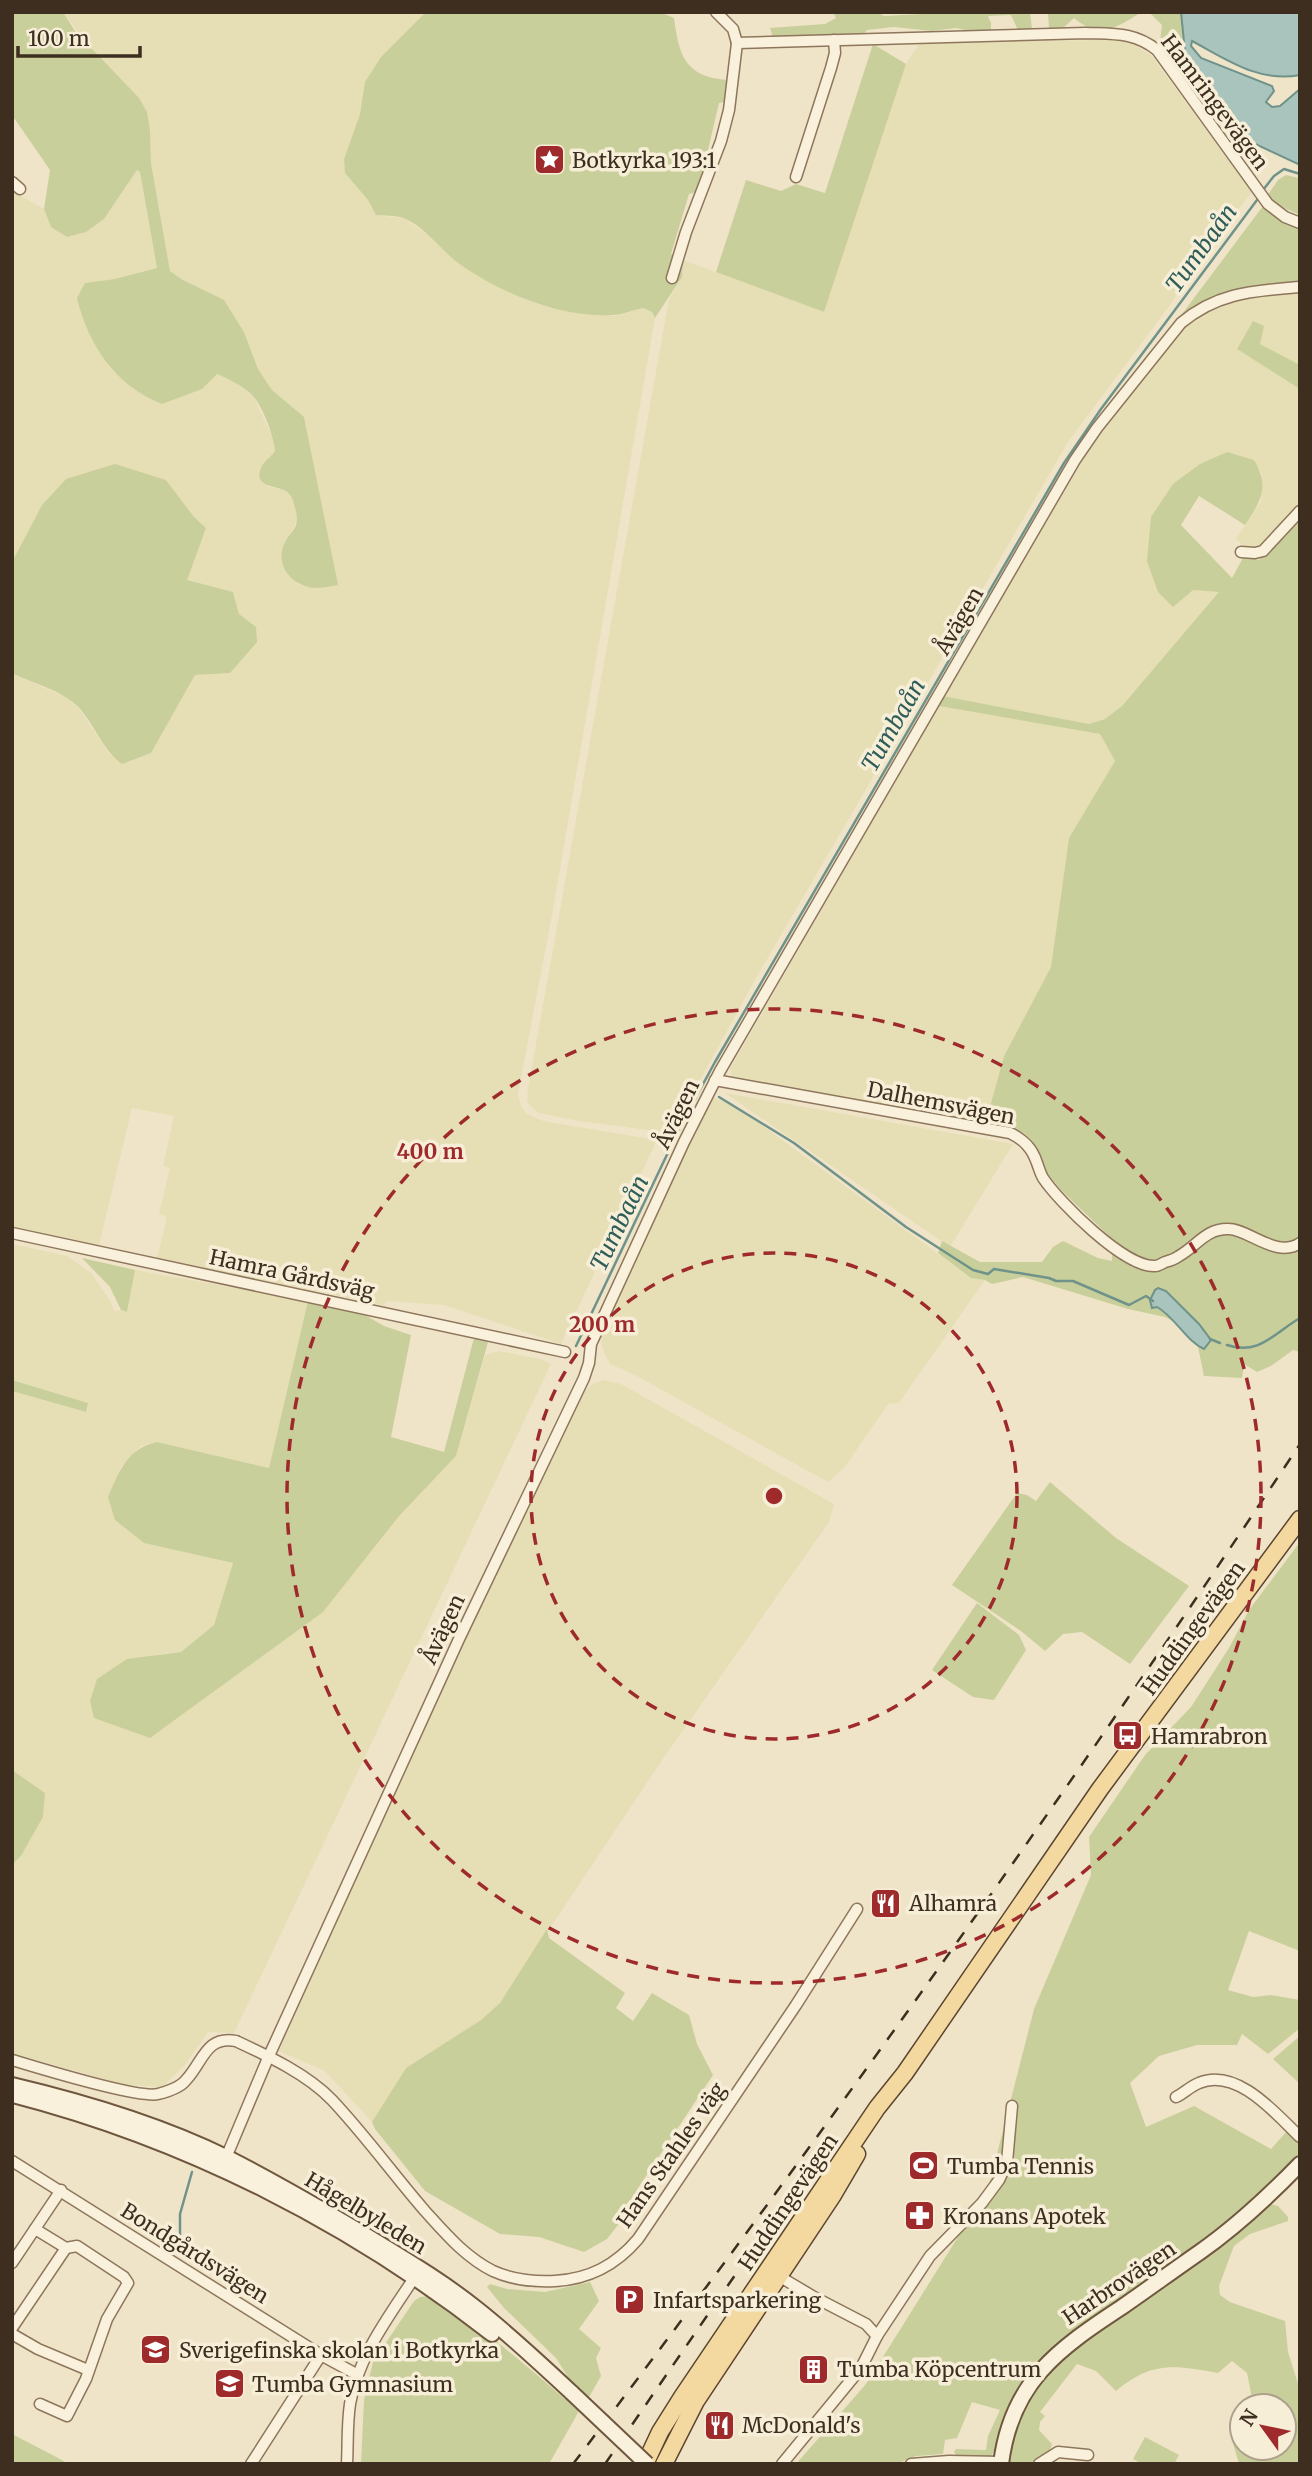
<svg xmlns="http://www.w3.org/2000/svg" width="1312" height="2476" font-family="Merriweather,serif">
	<rect width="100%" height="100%" fill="#f0e4c8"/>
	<g fill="#e6deb5">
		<polygon points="63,12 426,12 365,82 360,114 344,159 345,173 368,200 376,215 403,218 430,236 463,266 518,296 544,306 614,316 643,308 652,312 655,318 552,915 518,1094 521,1107 527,1114 543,1121 657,1140 561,1344 444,1305 388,1301 383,1305 157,1258 167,1217 159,1214 170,1168 163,1166 174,1116 132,1108 99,1245 12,1227 12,673 67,698 80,710 110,755 151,753 195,675 230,673 256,627 239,614 233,592 186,580 206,528 194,517 166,480 114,466 42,505 12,562 12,191 44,209 51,227 67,237 86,232 104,219 137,170 140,172 157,268 115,279 85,283 201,389 217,374 234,381 253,396 274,440 275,451 262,466 268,487 283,489 292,496 299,518 287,540 298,584 315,588 337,585 304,417 272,390 258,369 244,332 224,301 183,280 170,271 151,163 150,131"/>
		<polygon points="1122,40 1135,45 1151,55 1252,192 1204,253 1170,305 1068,442 756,978 671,1133 579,1121 539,1113 531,1107 527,1101 528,1089 669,299 682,277 683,260 824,312 906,64 920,42"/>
		<polygon points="1300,292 1300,365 1260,344 1253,321 1237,349 1300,389 1300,504 1287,522 1261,547 1248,549 1236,539 1261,502 1262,474 1254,460 1226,452 1173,484 1193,590 1220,592 1122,706 1105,719 1089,724 943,696 1082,462 1109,423 1184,325 1197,315 1217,305 1244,297"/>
		<polygon points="939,706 1100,734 1115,761 1069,838 1051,967 1004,1056 985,1125 732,1078 730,1069"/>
		<polygon points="725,1093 1013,1144 950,1247"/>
		<polygon points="710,1096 737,1107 971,1278 985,1280 899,1403 888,1404 844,1468 828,1482 633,1374 610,1364 602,1348 601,1330"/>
		<polygon points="12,1244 67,1256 91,1273 111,1302 114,1311 121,1310 127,1312 135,1270 308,1301 269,1468 157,1442 141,1446 120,1468 115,1520 144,1543 233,1563 214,1625 181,1652 158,1654 94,1718 399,1516 456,1456 485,1355 499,1351 540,1359 551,1364 234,2033 208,2032 184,2066 162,2087 126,2085 12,2053 12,1865 21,1856 43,1817 45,1793 12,1770 12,1391 85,1412 88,1403 12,1380"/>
		<polygon points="603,1380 621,1384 834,1504 829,1522 658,1766 500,2003 481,2020 406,2068 372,2122 325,2071 279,2051 459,1639 583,1393 592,1384"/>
	</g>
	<g fill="#c9cf9b">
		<path d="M12 12H63L75 31 139 98 147 112 150 131 151 163 170 271 183 280 224 300 244 332 258 369 272 390 304 417 338 585C331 586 323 588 316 588 295 587 276 569 283 547 289 530 302 530 295 508 293 500 292 494 284 490 275 486 253 486 261 468 263 462 271 457 275 451 274 436 262 404 251 394 241 385 229 379 217 374L202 389 162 404C116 386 88 345 77 298L85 283 115 279 157 268 140 172 137 170 104 219 86 232 67 237 51 227 44 209 50 170 12 115Z"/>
		<path d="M426 12H660L674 18C679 56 685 77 728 80L725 102 719 103 708 150 712 155 696 192 689 194 671 254 683 260 682 277 655 318 652 312 643 308C633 310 622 315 612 315 561 318 503 294 461 265 442 252 425 226 403 218 395 215 384 216 376 215L368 200 345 173 344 159 360 114 365 82 381 57Z"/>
		<polygon points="833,12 877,12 884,16 961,12 1030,12 1032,29 1018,30 1011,15 988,16 991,23 991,32 970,31 956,28 931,31 894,27 867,30 863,35 773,38 770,28 825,24 836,18"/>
		<path d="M1043 12H1142C1118 26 1101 41 1074 18L1062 29 1049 28 1048 13Z"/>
		<polygon points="1149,12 1181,12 1185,52 1201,84 1190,86 1159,47 1162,25"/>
		<polygon points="873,44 906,64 824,312 716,272 746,180 781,191 796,184 825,193"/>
		<polygon points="1286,175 1299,178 1300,215 1273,203 1267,196 1278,180"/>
		<path d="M1263 206 1285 222 1300 228V282C1250 287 1215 287 1176 322Z"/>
		<polygon points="1253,321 1264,326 1260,344 1300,365 1300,389 1237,349"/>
		<path d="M1227 452 1254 460C1270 486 1261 502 1245 525L1199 496 1181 525 1232 578 1244 556 1259 560 1300 517V1240L1279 1244 1231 1224 1214 1225 1176 1255 1163 1260H1150L1136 1255 1114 1241 1061 1190 1046 1172 1032 1140 1024 1133 985 1125 1004 1056 1051 967 1069 838 1115 761 1100 734 939 706 943 696 1089 724 1105 719 1122 706 1219 592 1193 590 1173 607 1158 592 1147 561 1151 517 1173 484 1200 464Z"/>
		<path d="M115 464 166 480 194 517 206 528 187 580 233 592 239 614 256 627 257 642 230 673 195 675 151 753 122 764C103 750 96 728 81 710 65 691 34 684 12 673V562L42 505 66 479Z"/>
		<path d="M1225 1232C1248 1238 1277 1262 1300 1249V1352L1293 1350 1271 1366 1257 1372 1244 1364 1242 1378 1204 1376 1197 1342 1180 1325 1165 1317 1128 1309 1023 1277 992 1284 985 1280 971 1278 938 1253 942 1241 980 1262H1042L1053 1247 1063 1241 1098 1258 1112 1261V1253L1136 1265 1159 1270 1173 1266 1211 1237Z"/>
		<polygon points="82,1258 135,1270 127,1312 121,1310 110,1287"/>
		<path d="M308 1301 358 1311 384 1326 411 1335 391 1437 444 1452 474 1338 488 1342 456 1456 399 1516 323 1612 150 1738 94 1718 90 1701 97 1679 127 1659 181 1652 214 1625 233 1563 144 1543 115 1520 108 1497C120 1470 127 1449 157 1442L269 1468Z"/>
		<polygon points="12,1380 88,1403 86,1412 12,1391"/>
		<polygon points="1050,1482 1116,1538 1189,1586 1130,1664 1082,1632 1063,1634 1045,1651 1021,1631 952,1585 1017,1493 1027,1495 1036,1501"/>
		<path d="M1300 1542V1951L1249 1931 1228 1990 1253 1997 1271 1995 1300 2000V2028L1268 2054 1242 2034 1237 2045H1197L1159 2056 1130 2083 1146 2127 1194 2106 1271 2149 1287 2131 1300 2143V2153C1249 2207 1192 2251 1131 2293 1105 2311 1075 2326 1052 2348 1039 2360 1026 2373 1018 2389 1009 2404 998 2451 990 2457L956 2455 954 2452 956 2449 986 2450 988 2436 1000 2410 972 2402 957 2438 945 2440 943 2454 916 2456 896 2464H796L866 2384 988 2189 1034 2009 1091 1875 1089 1837 1145 1755 1191 1707 1229 1648 1249 1610Z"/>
		<polygon points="977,1603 1019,1635 1026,1650 994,1700 973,1697 932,1670"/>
		<polygon points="12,1770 45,1793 43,1817 21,1856 12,1865"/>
		<polygon points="547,1929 549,1938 625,1993 616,2008 633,2021 652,1993 689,2015 697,2044 713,2075 638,2188 628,2212 607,2239 584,2252 539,2237 500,2234 425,2191 375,2129 372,2122 406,2068 481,2020 500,2003"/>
		<polygon points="1300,2036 1300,2084 1273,2059"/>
		<path d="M1271 2204 1278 2206 1288 2217V2221L1250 2234 1234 2246 1219 2286 1220 2295 1230 2302 1285 2321 1288 2352 1300 2390V2460L1295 2464H1239L1232 2440 1242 2423V2448H1284V2406H1251V2393L1247 2373 1232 2361 1218 2373C1174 2365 1152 2361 1116 2391L1096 2371 1077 2364 1040 2412 1045 2416 1040 2422 1039 2430 1052 2444C1048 2464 1023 2464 1006 2464L1023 2401 1048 2367 1266 2205Z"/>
		<polygon points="590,2282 599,2301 579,2329 601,2348 596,2358 601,2376 588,2399 571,2382 556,2358 504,2308 487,2287 490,2284 507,2289 545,2292"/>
		<path d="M431 2296C485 2328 532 2371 579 2411L549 2464H361L364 2400 373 2362 414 2301 420 2297Z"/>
		<polygon points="12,2434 62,2460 67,2464 12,2464"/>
		<polygon points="1145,2437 1179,2455 1174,2464 1142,2464 1133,2459"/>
	</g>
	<g fill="#a9c4bc" stroke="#6f938a" stroke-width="2">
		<path d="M1181 12H1300V75C1259 83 1226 59 1192 41L1191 46 1201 58 1272 86 1274 91 1266 102 1272 107 1280 106 1300 89V165L1251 142 1215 105 1185 52Z"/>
		<path d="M1158 1288 1166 1291 1199 1324 1211 1340 1204 1349C1186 1341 1175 1317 1157 1307L1152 1308 1150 1300 1155 1290Z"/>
	</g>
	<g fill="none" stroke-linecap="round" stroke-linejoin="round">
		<g stroke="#6f938a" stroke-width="2.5">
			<polyline points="1263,190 1274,176 1284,169 1300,174"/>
			<polyline points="719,1097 794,1143 906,1227 973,1270 988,1274 994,1269 1049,1278 1056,1281 1073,1281 1129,1305 1146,1296 1153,1301"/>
			<polyline points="1210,1339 1220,1343"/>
			<path d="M1227 1345C1259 1356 1274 1333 1300 1318"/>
			<polyline points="576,1346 683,1121 715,1062 1064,463 1101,409 1260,196"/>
			<polyline points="180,2241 180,2214 192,2172"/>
		</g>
		<defs>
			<g id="street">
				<path d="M716 12 733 29 737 43 1086 33C1114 34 1134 32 1157 50L1268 204 1285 217 1300 223"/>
				<polyline points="796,177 831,68 835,53 834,40"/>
				<polyline points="12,182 20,189"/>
				<polyline points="672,278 686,232 721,141 729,110 737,43"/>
				<polyline points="1241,552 1255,553 1263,551 1300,511"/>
				<path d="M715 1080 1010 1133C1024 1140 1032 1148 1037 1163 1039 1168 1040 1173 1043 1178 1059 1202 1125 1268 1155 1266 1158 1266 1161 1264 1165 1262 1169 1261 1175 1259 1179 1256 1197 1246 1206 1228 1229 1229 1248 1229 1277 1259 1300 1243"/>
				<polyline points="12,1233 565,1352"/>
				<path d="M12 2060C35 2067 140 2099 158 2094 166 2092 181 2087 186 2080 203 2062 206 2035 236 2041 268 2056 307 2074 332 2100 365 2135 393 2174 425 2211 445 2233 465 2257 493 2271 513 2280 533 2282 555 2281 590 2279 616 2265 638 2239L796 2005 857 1909"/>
				<path d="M1176 2097C1184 2093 1191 2086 1199 2083 1237 2067 1276 2114 1300 2137"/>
				<path d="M225 2160 268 2058 459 1639 584 1378 589 1363 591 1344 684 1142 720 1071 1075 460 1097 428 1181 323C1218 292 1254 291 1300 287"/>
				<polyline points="12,2161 321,2355 358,2375"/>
				<polyline points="35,2229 66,2248 77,2246 124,2277 128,2283 107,2319 86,2379 67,2416 40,2404"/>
				<polyline points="12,2263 61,2190"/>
				<polyline points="777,2275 814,2297 866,2324 877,2336 861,2368 782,2464"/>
				<polyline points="12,2328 66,2248"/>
				<polyline points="12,2334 38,2349 88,2370"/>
				<polyline points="877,2336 930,2256 982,2203 999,2180 1007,2162 1012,2106"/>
				<polyline points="251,2464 321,2355"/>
				<path d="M347 2464C348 2444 347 2424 350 2404 358 2356 390 2315 416 2275"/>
				<polyline points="911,2464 949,2461 1001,2462"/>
				<polyline points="1039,2464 1058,2452 1088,2455"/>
			</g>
			<g id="secondary">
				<path d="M12 2085C84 2102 161 2125 228 2158 273 2181 318 2207 362 2233 401 2257 441 2280 477 2309 510 2335 541 2364 572 2393"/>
				<path d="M13 2095C187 2140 350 2223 492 2334"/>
				<path d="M1001 2464C1011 2382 1058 2349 1122 2307 1148 2289 1174 2270 1200 2252 1237 2226 1269 2196 1300 2164"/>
			</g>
			<g id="primary">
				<polyline points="645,2464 660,2432 682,2397 877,2108 905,2073 1100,1789 1300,1519"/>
				<polyline points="664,2464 696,2401 833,2195 857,2154"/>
			</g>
		</defs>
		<use href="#street" stroke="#8d765c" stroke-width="13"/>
		<use href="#secondary" stroke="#6f573f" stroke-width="18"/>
		<use href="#primary" stroke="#5b4430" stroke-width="19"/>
		<use href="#street" stroke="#faf1dc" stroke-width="10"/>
		<use href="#secondary" stroke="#faf1dc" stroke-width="14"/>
		<use href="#primary" stroke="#f3d9a0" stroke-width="16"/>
		<g stroke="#3d2e20" stroke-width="2.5" stroke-dasharray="12 12" stroke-linecap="butt">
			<path d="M573 2464C826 2132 1068 1792 1300 1444"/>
			<polyline points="605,2464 828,2140"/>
		</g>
		<defs>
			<polyline id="secondary-bridge" points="572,2393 647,2464"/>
		</defs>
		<use href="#secondary-bridge" stroke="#6f573f" stroke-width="18" stroke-linecap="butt"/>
		<use href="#secondary-bridge" stroke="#faf1dc" stroke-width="14"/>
	</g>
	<g fill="none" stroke="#9e2a2b" stroke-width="3.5" stroke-dasharray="12 9">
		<circle cx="774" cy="1496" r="243"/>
		<circle cx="774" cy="1496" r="487"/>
	</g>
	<defs>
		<symbol id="sight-square" viewBox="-11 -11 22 22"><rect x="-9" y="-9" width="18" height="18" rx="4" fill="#9e2a2b" stroke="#f7eed8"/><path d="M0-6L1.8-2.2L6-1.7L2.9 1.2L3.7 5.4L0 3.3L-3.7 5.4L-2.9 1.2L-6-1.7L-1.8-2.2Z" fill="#fff"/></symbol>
		<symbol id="bus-square" viewBox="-11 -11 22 22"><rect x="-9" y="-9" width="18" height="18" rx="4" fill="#9e2a2b" stroke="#f7eed8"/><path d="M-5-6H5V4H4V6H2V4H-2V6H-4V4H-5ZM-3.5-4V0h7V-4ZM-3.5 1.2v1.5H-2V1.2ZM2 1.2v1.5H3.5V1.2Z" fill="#fff"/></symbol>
		<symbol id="restaurant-square" viewBox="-11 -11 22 22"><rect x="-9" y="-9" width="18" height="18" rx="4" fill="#9e2a2b" stroke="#f7eed8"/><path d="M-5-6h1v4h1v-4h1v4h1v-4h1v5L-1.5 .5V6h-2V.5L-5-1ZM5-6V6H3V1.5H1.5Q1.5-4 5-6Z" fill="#fff"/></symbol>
		<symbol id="stadium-square" viewBox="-11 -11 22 22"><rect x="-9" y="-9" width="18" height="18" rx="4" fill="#9e2a2b" stroke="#f7eed8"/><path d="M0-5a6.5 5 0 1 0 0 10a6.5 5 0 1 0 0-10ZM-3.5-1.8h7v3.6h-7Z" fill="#fff"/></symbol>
		<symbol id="pharmacy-square" viewBox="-11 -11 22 22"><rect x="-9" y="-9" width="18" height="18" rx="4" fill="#9e2a2b" stroke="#f7eed8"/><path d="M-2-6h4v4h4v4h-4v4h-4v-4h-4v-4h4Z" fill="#fff"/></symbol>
		<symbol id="parking-square" viewBox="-11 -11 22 22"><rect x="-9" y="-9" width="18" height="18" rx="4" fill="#9e2a2b" stroke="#f7eed8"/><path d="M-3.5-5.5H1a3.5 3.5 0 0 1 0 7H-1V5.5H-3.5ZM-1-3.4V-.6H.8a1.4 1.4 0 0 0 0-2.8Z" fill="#fff"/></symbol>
		<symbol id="school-square" viewBox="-11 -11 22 22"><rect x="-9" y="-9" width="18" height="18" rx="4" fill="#9e2a2b" stroke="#f7eed8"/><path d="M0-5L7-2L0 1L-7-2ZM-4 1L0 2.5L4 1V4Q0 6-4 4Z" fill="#fff"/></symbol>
		<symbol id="building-square" viewBox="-11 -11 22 22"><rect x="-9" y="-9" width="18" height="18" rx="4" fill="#9e2a2b" stroke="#f7eed8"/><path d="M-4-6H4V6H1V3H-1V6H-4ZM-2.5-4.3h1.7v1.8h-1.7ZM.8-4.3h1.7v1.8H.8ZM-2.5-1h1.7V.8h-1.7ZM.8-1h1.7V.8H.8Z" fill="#fff"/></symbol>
	</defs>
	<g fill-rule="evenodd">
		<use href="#sight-square" x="532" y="142" width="35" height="35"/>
		<use href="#bus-square" x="1110" y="1718" width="35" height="35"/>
		<use href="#restaurant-square" x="868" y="1886" width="35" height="35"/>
		<use href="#stadium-square" x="906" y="2148" width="35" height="35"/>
		<use href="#pharmacy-square" x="902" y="2198" width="35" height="35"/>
		<use href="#parking-square" x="612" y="2282" width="35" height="35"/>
		<use href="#school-square" x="138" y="2332" width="35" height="35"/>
		<use href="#building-square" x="796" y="2352" width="35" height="35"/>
		<use href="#school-square" x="212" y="2366" width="35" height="35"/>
		<use href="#restaurant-square" x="702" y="2408" width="35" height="35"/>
	</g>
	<g text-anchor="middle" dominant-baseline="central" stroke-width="7" stroke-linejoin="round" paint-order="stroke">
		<g font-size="21" fill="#3d2e20" stroke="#f7eed8">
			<text transform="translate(1215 102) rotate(53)">Hamringevägen</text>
			<text transform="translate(959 621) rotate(-60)">Åvägen</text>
			<text transform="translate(941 1103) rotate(11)">Dalhemsvägen</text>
			<text transform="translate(677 1114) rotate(-64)">Åvägen</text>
			<text transform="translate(292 1274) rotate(12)">Hamra Gårdsväg</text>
			<text transform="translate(1193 1628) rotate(-54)">Huddingevägen</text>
			<text transform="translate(443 1629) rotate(-65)">Åvägen</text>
			<text transform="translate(671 2155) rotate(-55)">Hans Stahles väg</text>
			<text transform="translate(788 2202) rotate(-56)">Huddingevägen</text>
			<text transform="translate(366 2213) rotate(31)">Hågelbyleden</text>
			<text transform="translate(195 2253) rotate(32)">Bondgårdsvägen</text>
			<text transform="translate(1119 2283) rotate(-34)">Harbrovägen</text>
		</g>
		<g font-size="21" fill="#3d2e20" stroke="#f7eed8" text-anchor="start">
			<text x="572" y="160">Botkyrka 193:1</text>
			<text x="1151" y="1736">Hamrabron</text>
			<text x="909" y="1903">Alhamra</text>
			<text x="947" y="2166">Tumba Tennis</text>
			<text x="943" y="2216">Kronans Apotek</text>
			<text x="653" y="2300">Infartsparkering</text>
			<text x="179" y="2350">Sverigefinska skolan i Botkyrka</text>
			<text x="837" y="2369">Tumba Köpcentrum</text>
			<text x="252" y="2384">Tumba Gymnasium</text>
			<text x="742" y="2425">McDonald's</text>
		</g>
		<g font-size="23" font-style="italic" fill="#2f5d5a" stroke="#f7eed8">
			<text transform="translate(1201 248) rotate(-54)">Tumbaån</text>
			<text transform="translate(893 725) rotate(-60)">Tumbaån</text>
			<text transform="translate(619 1223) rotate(-64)">Tumbaån</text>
		</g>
	</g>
	<circle cx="774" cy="1496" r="10" fill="#9e2a2b" stroke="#f7eed8" stroke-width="3.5"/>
	<g font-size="21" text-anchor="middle" font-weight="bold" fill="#9e2a2b" stroke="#f7eed8" stroke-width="7" stroke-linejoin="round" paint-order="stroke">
		<text x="430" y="1159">400 m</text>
		<text x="602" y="1332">200 m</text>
	</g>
	<rect width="1312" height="2476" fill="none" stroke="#3d2e20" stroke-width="28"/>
	<g transform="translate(1263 2427) rotate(303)"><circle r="33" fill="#f7eed8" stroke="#ada18e" stroke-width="2"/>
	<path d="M0-5L12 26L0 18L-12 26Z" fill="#9e2a2b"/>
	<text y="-10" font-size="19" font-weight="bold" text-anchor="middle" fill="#3d2e20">N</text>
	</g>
	<path d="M18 46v10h122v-10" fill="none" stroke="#3d2e20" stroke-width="3.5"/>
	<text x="28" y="46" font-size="21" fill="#3d2e20" stroke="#f7eed8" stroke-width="5" paint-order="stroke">100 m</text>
</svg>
